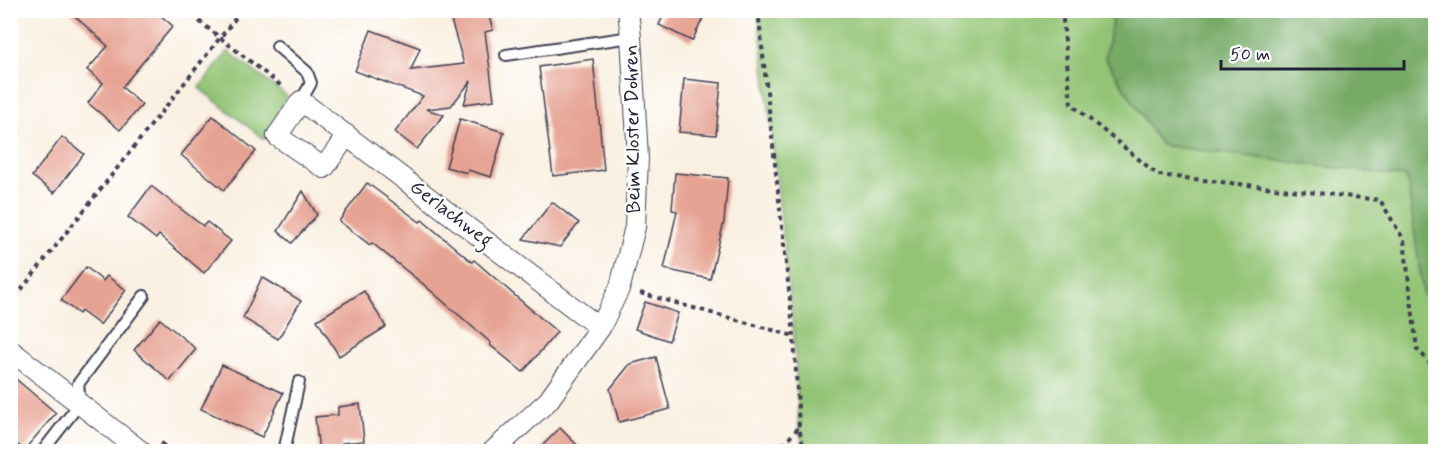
<svg xmlns="http://www.w3.org/2000/svg" width="1446" height="462" font-family="Mynerve,sans-serif">
	<rect width="100%" height="100%" fill="#fff"/>
	<filter id="ink" filterUnits="userSpaceOnUse"><feTurbulence type="fractalNoise" baseFrequency=".0167" numOctaves="2"/><feDisplacementMap in="SourceGraphic" scale="12" xChannelSelector="R" yChannelSelector="G"/><feConvolveMatrix kernelMatrix="1 2 1 2 8 2 1 2 1" color-interpolation-filters="sRGB"/></filter>
	<filter id="wash" filterUnits="userSpaceOnUse"><feTurbulence type="fractalNoise" baseFrequency=".008" numOctaves="4" result="noise"/><feDisplacementMap in="SourceGraphic" scale="24" xChannelSelector="R" yChannelSelector="G"/><feGaussianBlur stdDeviation="1.35" result="paint"/><feColorMatrix in="noise" values="0 0 0 0 0 0 0 0 0 0 0 0 0 0 0 0 0 1.4 0 .05"/><feComposite in="paint" operator="in"/></filter>
	<g filter="url(#wash)">
		<rect width="100%" height="100%" fill="#f9f0e1"/>
		<g fill="#93c475" stroke="#5a7358" stroke-width="1.5">
			<polygon points="758,11 1114,11 1105,58 1161,145 1407,177 1423,294 1435,310 1435,451 804,451 799,427 794,336"/>
			<polygon points="228,51 293,101 264,139 199,88"/>
		</g>
		<polygon fill="#76aa66" stroke="#4c6650" stroke-width="1.5" points="1114,11 1435,11 1435,310 1423,294 1407,177 1161,145 1105,58"/>
		<g id="blocks">
			<g fill="#e6a292">
				<polygon points="68,10 154,10 173,26 122,87 142,105 120,130 88,103 103,83 87,70 108,46"/>
				<polygon points="448,10 487,10 493,30 485,32 494,100 464,104 471,81 451,106 426,109 444,115 417,149 395,132 423,96 355,71 371,30 420,48 411,70 464,64"/>
				<polygon points="666,10 707,10 692,41 659,25"/>
				<polygon points="593,59 604,170 553,176 539,67"/>
				<polygon points="684,79 721,83 716,135 679,132"/>
				<polygon points="213,116 256,151 224,190 181,155"/>
				<polygon points="460,119 504,132 491,177 468,170 467,173 446,167"/>
				<polygon points="62,137 84,154 54,193 32,176"/>
				<polygon points="675,173 728,178 724,222 710,279 664,269 677,211 672,210"/>
				<polygon points="367,183 420,222 422,220 472,262 474,260 557,332 523,372 490,345 491,343 423,284 372,243 370,245 339,221"/>
				<polygon points="151,186 203,226 207,222 231,241 204,273 159,235 156,239 128,217"/>
				<polygon points="303,191 317,215 292,243 278,231"/>
				<polygon points="552,202 579,223 560,247 523,239"/>
				<polygon points="86,267 103,281 107,276 126,290 100,325 81,311 79,314 61,300"/>
				<polygon points="262,277 301,301 278,339 243,318"/>
				<polygon points="364,291 386,327 339,356 317,320"/>
				<polygon points="645,302 678,313 669,341 635,329"/>
				<polygon points="160,319 196,349 170,381 134,350"/>
				<polygon points="656,357 670,409 619,422 610,389 630,364"/>
				<polygon points="222,365 283,393 262,437 201,409"/>
				<polygon points="10,374 56,413 24,450 10,438"/>
				<polygon points="360,404 364,441 342,443 342,450 319,452 315,417 338,415 338,407"/>
				<polygon points="560,428 584,452 536,452"/>
			</g>
		</g>
	</g>
	<g filter="url(#ink)">
		<use href="#blocks" fill-opacity="0" stroke="#424154" stroke-width="1.5"/>
		<g fill="none" stroke-linecap="round" stroke-linejoin="round">
			<defs>
				<g id="service">
					<polyline points="277,46 307,72 311,83 301,101"/>
					<polyline points="506,55 631,37"/>
					<polyline points="42,452 80,403 78,384 144,296"/>
					<polyline points="284,452 299,382"/>
				</g>
				<g id="minor">
					<polyline points="347,135 324,168 277,136 301,101 587,318 600,328"/>
					<polyline points="10,350 142,452"/>
					<polyline points="492,452 548,401 600,328 620,287 635,227 638,158 631,37 628,10"/>
				</g>
			</defs>
			<use href="#service" stroke="#424154" stroke-width="14"/>
			<use href="#minor" stroke="#424154" stroke-width="22"/>
			<g stroke="#424154" stroke-width="4" stroke-dasharray="4.5 4.5" stroke-linecap="butt">
				<polyline points="185,10 284,88"/>
				<polyline points="758,10 794,336 799,427 804,452"/>
				<polyline points="1062,10 1071,104 1158,175 1380,200 1404,240 1417,349 1436,369"/>
				<polyline points="640,293 794,336"/>
				<polyline points="10,304 242,10"/>
				<polyline points="161,443 174,452"/>
				<polyline points="777,452 798,428"/>
			</g>
			<use href="#service" stroke="#fff" stroke-width="10"/>
			<use href="#minor" stroke="#fff" stroke-width="20"/>
		</g>
	</g>
	<g text-anchor="middle" dominant-baseline="central" stroke-width="5" stroke-linejoin="round" paint-order="stroke">
		<g font-size="20" fill="#22223b" stroke="#fff">
			<text transform="translate(633 129) rotate(-91)">Beim Kloster Dohren</text>
			<text transform="translate(451 214) rotate(37)">Gerlachweg</text>
		</g>
	</g>
	<rect width="1446" height="462" fill="none" stroke="#fff" stroke-width="36"/>
	<path d="M1221 60v9h183v-9" fill="none" stroke="#22223b" stroke-width="3"/>
	<text x="1230" y="60" font-size="18" fill="#22223b" stroke="#ffffff" stroke-width="4.5" paint-order="stroke">50 m</text>
</svg>
